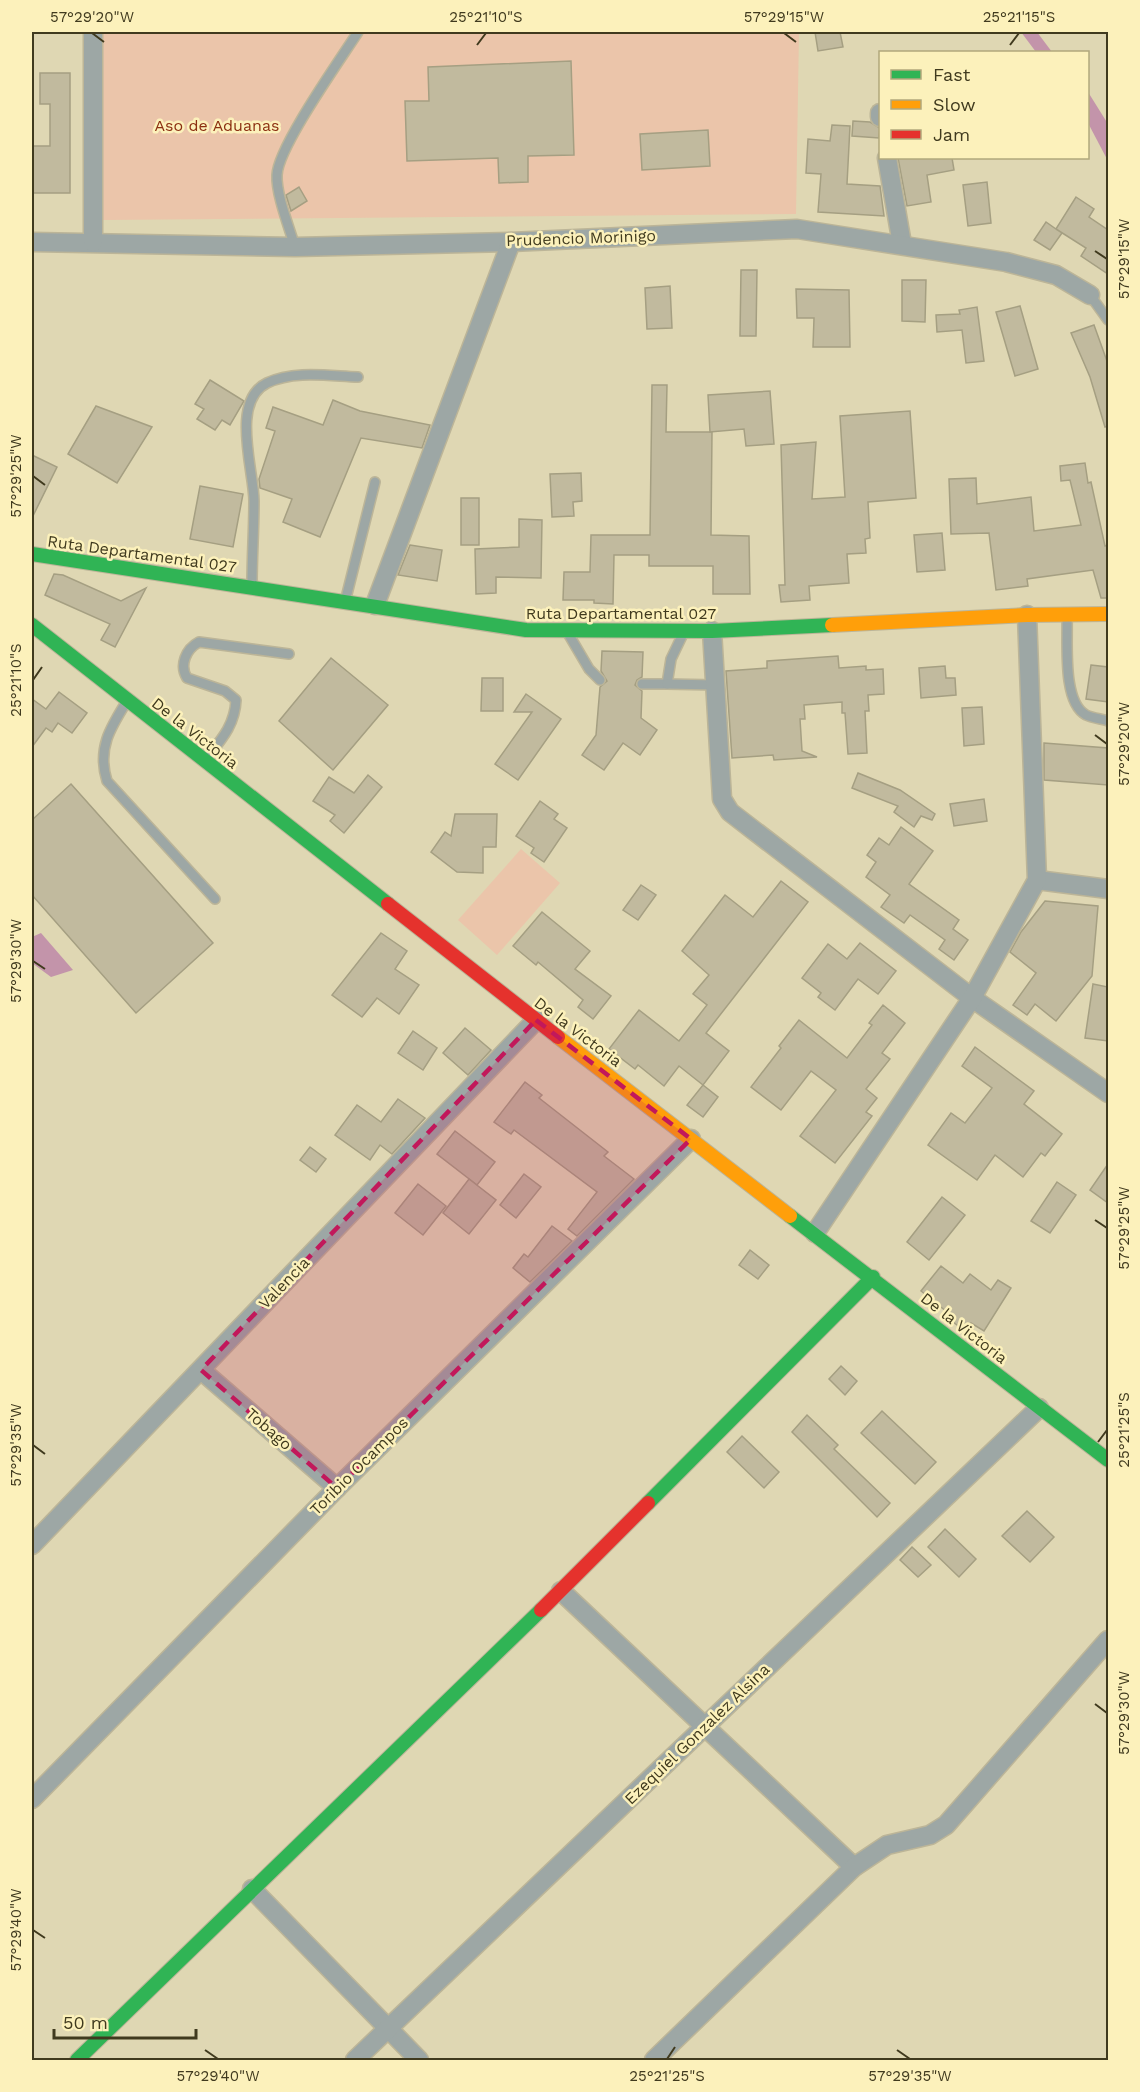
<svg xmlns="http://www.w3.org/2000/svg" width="1140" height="2092" font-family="'Work Sans',sans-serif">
	<rect width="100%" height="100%" fill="#dfd7b3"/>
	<g fill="#ebc5aa">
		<polygon points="99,32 799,32 796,214 103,220"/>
		<polygon points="521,849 560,883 497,955 458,920"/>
	</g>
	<g fill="#c394aa">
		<polygon points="1021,32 1037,32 1052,52 1036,52"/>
		<polygon points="1088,92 1108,124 1108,161 1088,123"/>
		<polygon points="41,933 73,970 51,977 32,963 32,937"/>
	</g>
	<g fill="#c1ba9e" stroke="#a59f82" stroke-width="1.5">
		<polygon points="815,32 840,32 843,47 818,51"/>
		<polygon points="571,61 574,155 528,156 528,182 499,183 498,158 407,161 405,101 429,101 428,67"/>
		<polygon points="40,73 70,73 70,193 32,193 32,146 50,146 50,104 40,104"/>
		<polygon points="853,121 870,122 880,128 879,138 852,136"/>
		<polygon points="832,125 850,126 847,184 880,186 884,216 818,212 821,174 806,173 808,139 830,141"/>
		<polygon points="708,130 710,166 642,170 640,134"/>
		<polygon points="898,158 952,158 954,170 927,175 931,202 907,206"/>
		<polygon points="987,182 991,223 968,226 963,185"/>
		<polygon points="299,187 307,201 291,211 286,195"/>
		<polygon points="1076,197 1094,209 1089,217 1108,230 1108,274 1081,256 1086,248 1056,229 1062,233 1050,250 1034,240 1046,222 1056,229"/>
		<polygon points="741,270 757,270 756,336 740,336"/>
		<polygon points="902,280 926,280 925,322 902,321"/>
		<polygon points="670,286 672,328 647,329 645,288"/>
		<polygon points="796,289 849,290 850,347 813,347 814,318 797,318"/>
		<polygon points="1020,306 1038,369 1015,376 996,312"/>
		<polygon points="977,307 984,361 966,363 962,330 937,332 936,315 960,314 959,310"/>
		<polygon points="1094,325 1108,364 1108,426 1105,427 1090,377 1071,333"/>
		<polygon points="210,380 244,401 230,425 222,420 215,430 197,419 204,409 195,404"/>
		<polygon points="652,385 667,385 666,432 712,432 711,535 749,536 750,594 713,594 713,566 649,566 649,555 614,555 613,604 594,603 594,600 563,600 564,572 590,572 591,535 650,535"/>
		<polygon points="770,391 774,444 746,446 744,429 710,432 708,395"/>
		<polygon points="333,400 360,411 430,425 422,448 361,438 320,537 283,522 292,499 260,488 259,479 275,431 266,428 273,407 323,425"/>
		<polygon points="96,406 152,427 117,483 68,454"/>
		<polygon points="910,411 916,498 868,502 870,538 865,539 866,553 847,554 849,583 809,586 810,600 781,602 779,585 785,585 781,445 816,442 812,499 845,497 840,416"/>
		<polygon points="32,455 57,467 32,518"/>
		<polygon points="1085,463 1088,483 1091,482 1105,546 1108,545 1108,598 1101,598 1093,570 1027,579 1028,586 996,590 989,533 951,534 949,479 976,478 977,504 1031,497 1034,531 1081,525 1070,480 1061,481 1060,466"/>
		<polygon points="581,473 582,501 573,502 574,516 552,517 550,474"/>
		<polygon points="200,486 243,494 233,547 190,539"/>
		<rect x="461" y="498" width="18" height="47"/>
		<polygon points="519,519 542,520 541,578 496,577 496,593 476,594 475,549 519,547"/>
		<polygon points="942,533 945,570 917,572 914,535"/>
		<polygon points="410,545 442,550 437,581 398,575"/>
		<polygon points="54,574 63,575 121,601 146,588 115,647 101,640 110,624 45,595"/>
		<polygon points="602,651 643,652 642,677 637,680 635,685 642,691 641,718 657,730 640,755 623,743 604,770 582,755 596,735 600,687 607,681 601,671"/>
		<polygon points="838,656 839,668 866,666 866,670 883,669 884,694 868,695 869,711 865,711 867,753 848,754 845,713 842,713 842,702 804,705 805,719 800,719 802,751 817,757 774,760 773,755 732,758 726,671 767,668 767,661"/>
		<polygon points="331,658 388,705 333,770 279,721"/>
		<polygon points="1091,665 1108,667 1108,702 1086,699"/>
		<polygon points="945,666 946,678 955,678 956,695 921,698 919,668"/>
		<polygon points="482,678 503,678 503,711 481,711"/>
		<polygon points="59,692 87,713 72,733 58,723 52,732 46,728 32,747 32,699 46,709"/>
		<polygon points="526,694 561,719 518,780 495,764 532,712 514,712"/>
		<polygon points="982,707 984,744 964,746 962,708"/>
		<polygon points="1044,743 1108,748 1108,785 1044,780"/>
		<polygon points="858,773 900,790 935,814 932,820 921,816 914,827 894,812 898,806 852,788"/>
		<polygon points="368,775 382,787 344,833 330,821 335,815 313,801 329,777 354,793"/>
		<polygon points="71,784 213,943 136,1013 32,895 32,820"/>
		<polygon points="984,799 987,821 954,826 950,804"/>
		<polygon points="540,801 558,814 554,819 567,828 544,862 531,853 534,848 516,836"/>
		<polygon points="455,814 497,814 496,847 483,847 483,873 457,872 431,852 445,832 451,836"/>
		<polygon points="901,827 933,851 909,884 959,920 953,929 968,940 954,960 939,949 945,940 910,915 904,923 881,907 890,895 866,877 876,862 867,855 879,838 889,845"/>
		<polygon points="781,881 808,902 706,1033 729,1051 703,1085 679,1066 664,1086 638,1065 635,1069 609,1049 639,1010 679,1041 707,1005 693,994 709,975 682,951 725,895 753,917"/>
		<polygon points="641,885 656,895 638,920 623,910"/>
		<polygon points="1045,901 1098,906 1092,976 1056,1021 1035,1004 1027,1015 1013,1005 1036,973 1010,952 1021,932"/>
		<polygon points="542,912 590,951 575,969 611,996 593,1019 578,1007 583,1000 538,962 536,965 513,946"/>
		<polygon points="381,933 407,951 395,969 419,985 399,1014 377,998 362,1017 332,995"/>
		<polygon points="860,943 896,971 878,994 858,979 835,1010 818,997 821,993 802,978 828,944 847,959"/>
		<polygon points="1093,984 1108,987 1108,1041 1085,1038"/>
		<polygon points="883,1005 905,1023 882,1053 890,1059 866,1089 877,1098 866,1112 872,1116 835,1163 800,1136 836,1090 811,1071 781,1110 751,1087 781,1048 779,1046 799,1020 847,1058 872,1025 869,1023"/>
		<polygon points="465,1028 491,1050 468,1075 443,1053"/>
		<polygon points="413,1031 437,1048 423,1070 398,1053"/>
		<polygon points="975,1047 1034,1091 1024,1104 1062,1134 1045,1156 1041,1153 1023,1177 995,1155 977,1180 928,1145 951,1113 965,1123 992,1088 962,1066"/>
		<polygon points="525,1082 542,1095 539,1098 608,1152 604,1156 634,1179 577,1236 568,1229 597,1192 514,1130 511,1134 494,1122"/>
		<polygon points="703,1085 718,1097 703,1117 687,1105"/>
		<polygon points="398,1099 425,1118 392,1154 380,1145 370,1160 335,1135 357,1105 381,1122"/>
		<polygon points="455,1131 495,1162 477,1185 437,1154"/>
		<polygon points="310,1147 326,1159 316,1172 300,1160"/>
		<polygon points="1108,1164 1108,1203 1090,1190"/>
		<polygon points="524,1174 541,1187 516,1218 500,1205"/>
		<polygon points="469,1179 496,1200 469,1234 443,1213"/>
		<polygon points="1057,1182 1076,1195 1050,1233 1031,1221"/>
		<polygon points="418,1184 446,1206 423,1235 395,1213"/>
		<polygon points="942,1197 965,1215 929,1260 907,1242"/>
		<polygon points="552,1226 572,1241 530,1282 513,1268 524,1254 528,1257"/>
		<polygon points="750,1250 769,1265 758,1279 739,1265"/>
		<polygon points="941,1266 963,1283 970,1274 991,1290 998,1280 1011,1288 984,1331 971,1323 965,1331 949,1319 952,1316 921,1291"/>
		<polygon points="841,1366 857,1381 845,1395 829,1379"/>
		<polygon points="882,1411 936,1462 915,1484 861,1433"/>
		<polygon points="807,1415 838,1445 834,1449 890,1503 877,1517 792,1432"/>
		<polygon points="742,1436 779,1472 764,1488 727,1452"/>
		<polygon points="1027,1511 1054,1537 1030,1562 1002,1536"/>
		<polygon points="945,1529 976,1559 959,1577 928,1547"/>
		<polygon points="912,1547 931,1565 918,1577 900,1560"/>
	</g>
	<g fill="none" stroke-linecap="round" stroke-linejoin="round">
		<defs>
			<g id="lane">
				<path d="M295 247C289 227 276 194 277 175 278 147 340 60 358 32"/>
				<polyline points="1090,295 1108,320"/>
				<path d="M252 584C252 556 254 529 254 501 254 471 230 401 267 383 294 370 329 376 358 377"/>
				<polyline points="346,598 375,482"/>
				<path d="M1067 617C1068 642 1062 702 1086 715 1092 718 1102 719 1108 721"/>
				<polyline points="569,635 589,669 600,680"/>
				<polyline points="642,684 667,684 671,659 682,636"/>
				<polyline points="667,684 715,685"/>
				<path d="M127 701C110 728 97 749 107 781L215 899"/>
				<path d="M206 759C221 740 235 725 236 700L225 691 187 678C179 665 186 649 199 642L289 654"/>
			</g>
			<g id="street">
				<polyline points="880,113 880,117"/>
				<polyline points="887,158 902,244"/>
				<polyline points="32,242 295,247 511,242 797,229 1006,262 1056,275 1090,295"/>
				<polyline points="93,242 93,32"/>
				<polyline points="375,605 511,242"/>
				<polyline points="712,631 722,799 730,812 972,998 1108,1093"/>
				<polyline points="1037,880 1108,889"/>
				<polyline points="815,1233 972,998 1037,880 1027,615"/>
				<polyline points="201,1370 337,1488"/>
				<polyline points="32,1545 536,1020"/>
				<polyline points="561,1591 854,1867"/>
				<polyline points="32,1799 337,1488 691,1139"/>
				<polyline points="252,1889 419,2060"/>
				<polyline points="355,2060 1039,1408"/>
				<polyline points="654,2060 854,1867 887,1845 930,1835 946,1825 1108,1640"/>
			</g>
			<g id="fast">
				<polyline points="32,554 526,630 712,631 832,625"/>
				<polyline points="32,625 388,904"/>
				<polyline points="790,1216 1108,1460"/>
				<polyline points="648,1503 873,1277"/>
				<polyline points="77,2060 541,1610"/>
			</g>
			<g id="slow">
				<polyline points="832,625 1027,615 1108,614"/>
				<polyline points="558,1037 790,1216"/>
			</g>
			<g id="jam">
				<polyline points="388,904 558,1037"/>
				<polyline points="541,1610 648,1503"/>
			</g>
		</defs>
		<use href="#lane" stroke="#bcb598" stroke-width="12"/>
		<use href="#street" stroke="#bcb598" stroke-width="21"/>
		<use href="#fast" stroke="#bcb598" stroke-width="16"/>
		<use href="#slow" stroke="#bcb598" stroke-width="16"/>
		<use href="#jam" stroke="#bcb598" stroke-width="16"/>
		<use href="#lane" stroke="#9da7a5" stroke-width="9"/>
		<use href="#street" stroke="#9da7a5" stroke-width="18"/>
		<use href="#fast" stroke="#30b455" stroke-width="14"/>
		<use href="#slow" stroke="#ff9f0a" stroke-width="14"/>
		<use href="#jam" stroke="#e5322d" stroke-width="14"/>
	</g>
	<path fill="#c2185b" fill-opacity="0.2" stroke="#c2185b" stroke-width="4.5" stroke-dasharray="12 8" stroke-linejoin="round" d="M536 1020 691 1139 337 1488 201 1370Z"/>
	<path fill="none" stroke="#403a1e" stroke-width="2" d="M92 33 104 42M784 33 796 42M477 45 486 33M1010 45 1019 33M1095 251 1107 259M33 476 45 485M33 680 42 667M1095 735 1107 744M33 961 45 969M1095 1220 1107 1228M1098 1442 1107 1430M33 1445 45 1454M1095 1704 1107 1713M33 1930 45 1938M205 2050 218 2059M897 2050 910 2059M667 2059 675 2047"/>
	<g text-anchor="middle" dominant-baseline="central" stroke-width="5" stroke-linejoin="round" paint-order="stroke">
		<g font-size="16" fill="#8c3012" stroke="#fcf1bb">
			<text x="217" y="125">Aso de Aduanas</text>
		</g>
		<g font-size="16" fill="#403a1e" stroke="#fcf1bb">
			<text transform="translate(581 238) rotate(-2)">Prudencio Morinigo</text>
			<text transform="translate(142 554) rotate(8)">Ruta Departamental 027</text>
			<text x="621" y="613">Ruta Departamental 027</text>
			<text transform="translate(195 733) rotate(38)">De la Victoria</text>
			<text transform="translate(578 1032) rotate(37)">De la Victoria</text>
			<text transform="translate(284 1283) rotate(-46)">Valencia</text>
			<text transform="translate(964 1328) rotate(38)">De la Victoria</text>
			<text transform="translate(269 1429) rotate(41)">Tobago</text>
			<text transform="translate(359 1466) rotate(-45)">Toribio Ocampos</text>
			<text transform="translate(697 1734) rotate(-44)">Ezequiel Gonzalez Alsina</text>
		</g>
	</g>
	<rect width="1140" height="2092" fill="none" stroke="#fcf1bb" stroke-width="66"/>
	<rect x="879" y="51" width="210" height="108" fill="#fcf1bb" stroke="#b1a87c" stroke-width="1.5"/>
	<rect x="891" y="70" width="30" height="9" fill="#30b455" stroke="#b1a87c" stroke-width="1.5"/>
	<text x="933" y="81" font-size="18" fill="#403a1e">Fast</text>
	<rect x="891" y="100" width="30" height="9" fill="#ff9f0a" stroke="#b1a87c" stroke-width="1.5"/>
	<text x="933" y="111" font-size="18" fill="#403a1e">Slow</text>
	<rect x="891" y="130" width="30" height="9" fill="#e5322d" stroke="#b1a87c" stroke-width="1.5"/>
	<text x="933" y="141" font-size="18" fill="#403a1e">Jam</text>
	<path d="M54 2029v9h142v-9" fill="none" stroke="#403a1e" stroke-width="3"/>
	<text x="63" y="2029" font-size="18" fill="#403a1e" stroke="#fcf1bb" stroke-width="4.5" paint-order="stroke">50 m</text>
	<rect x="33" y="33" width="1074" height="2026" fill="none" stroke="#403a1e" stroke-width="2"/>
	<g font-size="15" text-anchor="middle" fill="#403a1e">
		<text x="92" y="22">57°29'20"W</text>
		<text x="486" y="22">25°21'10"S</text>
		<text x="784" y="22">57°29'15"W</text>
		<text x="1019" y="22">25°21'15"S</text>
		<text transform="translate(1124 259) rotate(-90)" y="5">57°29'15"W</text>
		<text transform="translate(16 476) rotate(-90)" y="5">57°29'25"W</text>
		<text transform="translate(16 680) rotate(-90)" y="5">25°21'10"S</text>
		<text transform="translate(1124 744) rotate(-90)" y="5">57°29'20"W</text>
		<text transform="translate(16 961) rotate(-90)" y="5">57°29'30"W</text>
		<text transform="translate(1124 1228) rotate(-90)" y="5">57°29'25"W</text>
		<text transform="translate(1124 1430) rotate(-90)" y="5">25°21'25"S</text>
		<text transform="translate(16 1445) rotate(-90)" y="5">57°29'35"W</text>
		<text transform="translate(1124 1713) rotate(-90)" y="5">57°29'30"W</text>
		<text transform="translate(16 1930) rotate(-90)" y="5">57°29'40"W</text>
		<text x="218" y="2081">57°29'40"W</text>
		<text x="667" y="2081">25°21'25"S</text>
		<text x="910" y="2081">57°29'35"W</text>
	</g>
</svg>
